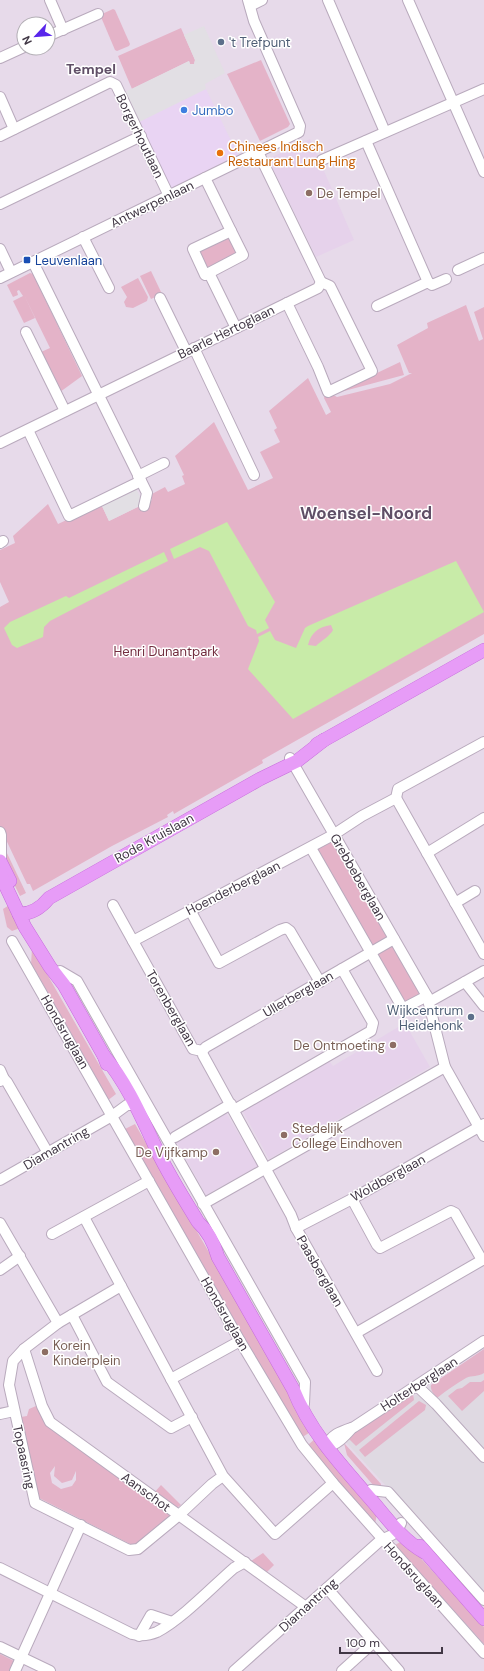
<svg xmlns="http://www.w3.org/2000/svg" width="484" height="1671" font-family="'DM Sans',sans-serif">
	<rect width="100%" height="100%" fill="#f0e7f2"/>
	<path fill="#e7daea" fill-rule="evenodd" d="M0 0H484V1671H0ZM24 24H48V48H24Z"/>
	<polygon fill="#e9d4f3" points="206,89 238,155 168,190 137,123"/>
	<polygon fill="#dfd9e2" points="484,1352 484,1593 344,1440"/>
	<g fill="#e6d2eb">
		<polygon points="310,139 354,240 316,257 269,161 270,158"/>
		<polygon points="405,1023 430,1067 269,1159 242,1110 329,1061 333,1066"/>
		<polygon points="225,1111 258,1166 206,1195 175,1139"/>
	</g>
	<g fill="#e4b3c8" fill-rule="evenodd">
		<polygon points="113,9 115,10 130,44 129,46 117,51 115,50 101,17 102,14"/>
		<polygon points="181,28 195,60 194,64 190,64 189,61 132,89 118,56"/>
		<polygon points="261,60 290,124 288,127 260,141 227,74"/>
		<polygon points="228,234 240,253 207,271 196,249"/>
		<polygon points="151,271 162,294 151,299 140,276"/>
		<polygon points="30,273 33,274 82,376 60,392 41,352 50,348 24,295 35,318 24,323 13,301 23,296 19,290 17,291 18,295 13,297 7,285"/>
		<polygon points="138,278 148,297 147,301 133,308 126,307 124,302 127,297 121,287"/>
		<polygon points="466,305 479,341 483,339 474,312 484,307 484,634 262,760 263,763 179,811 174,814 173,811 167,815 168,817 112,846 33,891 30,884 27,884 0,827 0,607 9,602 0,582 0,550 15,543 13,536 48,504 58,524 101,504 109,521 152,500 150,495 165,487 168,492 185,484 182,476 184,475 175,456 214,422 248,490 273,478 260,452 280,442 274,430 277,428 269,411 308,378 326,415 331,412 324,398 326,391 337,397 390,384 412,373 409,373 397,345 428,328 427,323"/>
		<polygon points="400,362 404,375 333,394"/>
		<polygon points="333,839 388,937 371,947 317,848"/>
		<polygon points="5,849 26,893 20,896 3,862"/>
		<polygon points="11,904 23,927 12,931 7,927 3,909"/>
		<polygon points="393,945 420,995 405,1005 376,954"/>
		<polygon points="32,948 116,1094 107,1101 106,1095 35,970 33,970 31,965"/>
		<polygon points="135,1124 312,1431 301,1438 125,1129"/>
		<path d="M484 1349V1373C478 1377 472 1375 466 1378 456 1384 447 1390 437 1398 434 1394 430 1390 431 1385Z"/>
		<polygon points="484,1380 484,1391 462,1411 448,1396 457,1389 462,1388 470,1382 481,1382"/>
		<polygon points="413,1394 414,1400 356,1446 347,1437"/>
		<polygon points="419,1401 426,1405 425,1410 365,1457 359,1450"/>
		<path d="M36 1406 44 1422 173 1516 138 1548 39 1498 21 1417 27 1416 29 1409ZM55 1466 54 1476 62 1483 72 1480 76 1471V1480L72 1486 61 1489 52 1483 50 1473Z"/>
		<polygon points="316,1438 377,1514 375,1524 308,1445"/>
		<polygon points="344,1443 381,1484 381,1487 374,1486 347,1455"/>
		<polygon points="161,1485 181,1505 175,1509 154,1493"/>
		<polygon points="404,1540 484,1627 484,1644 395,1545"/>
		<polygon points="263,1553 274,1565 267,1572 251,1561"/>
		<polygon points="0,1654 16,1662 12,1671 0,1671"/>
	</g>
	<g fill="#e2dfe4">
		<polygon points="204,26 225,73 205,84 206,89 137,123 123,93 189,61 190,64 194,64 195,60 184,35"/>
		<polygon points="136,489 144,504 109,521 101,504"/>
	</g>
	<g fill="#c8eba8" fill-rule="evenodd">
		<polygon points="227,522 275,602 265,620 269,628 257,634 256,630 248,626 209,551 200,547 174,559 170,549"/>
		<path d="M164 552 168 561C128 580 89 601 50 621L44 627 43 637 17 648 12 645 4 628 10 622 66 596 69 598 73 596Z"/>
		<path d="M456 561 484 612 293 719 248 669 259 641 258 637 270 631 275 640 296 648 305 628 308 626ZM331 625 333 630C330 636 321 641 316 646L308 645C311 633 318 627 331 625Z"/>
	</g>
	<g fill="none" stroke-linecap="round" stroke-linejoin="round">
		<defs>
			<g id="minor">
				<polyline points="50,0 63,30"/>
				<polyline points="328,0 385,132"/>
				<polyline points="408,0 484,172"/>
				<polyline points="250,6 262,0"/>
				<polyline points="48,36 98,14"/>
				<polyline points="0,58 24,47"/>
				<polyline points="0,97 14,129"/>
				<polyline points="0,136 110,82 116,85 169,196"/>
				<polyline points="366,141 428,282"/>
				<polyline points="258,152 321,282"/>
				<polyline points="322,160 484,89"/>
				<polyline points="205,178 231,231"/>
				<polyline points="0,204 141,136"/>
				<polygon points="231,231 243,255 205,275 193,249"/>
				<polyline points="83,237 109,288"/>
				<polyline points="0,249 11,272"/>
				<polyline points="33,262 147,493 144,506"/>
				<polyline points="458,270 484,258"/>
				<polyline points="209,273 236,328"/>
				<polyline points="0,278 299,132 300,126 254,21 248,0"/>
				<polyline points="160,298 186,351"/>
				<polyline points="287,303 318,367 328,392 372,371 330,286 321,282"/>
				<polyline points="377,306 428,282 432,285 446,279"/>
				<polyline points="26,332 65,411"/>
				<polyline points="194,348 254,475"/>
				<polyline points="28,430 69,516 141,481"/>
				<polyline points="0,443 318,288 321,282"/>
				<polyline points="138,476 164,463"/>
				<polyline points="0,543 3,541"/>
				<polyline points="290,758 427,996 445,1067 484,1136"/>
				<polyline points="396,798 484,954"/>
				<polyline points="0,832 1,835 1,862"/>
				<polyline points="311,848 402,1007 406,1007 427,996"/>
				<polyline points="427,853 484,818"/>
				<polyline points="455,903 475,891"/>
				<polyline points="113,905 193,1049 202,1051 203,1055 291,1215 296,1228 377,1371"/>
				<polyline points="190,910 219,963 280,930 286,928 290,931 320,982"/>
				<polyline points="12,941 240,1341 302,1445 333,1483 484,1653"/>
				<polyline points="133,941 333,835 362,816 396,798 398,789 484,742"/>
				<polyline points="60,971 77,981 305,1382 304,1404"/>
				<polyline points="465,982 484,1006"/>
				<polyline points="429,1002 484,971"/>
				<polyline points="202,1051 206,1047 394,939"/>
				<polyline points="0,1070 4,1079"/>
				<polyline points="0,1081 4,1079 7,1082 48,1153"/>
				<polyline points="234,1110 371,1031 373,1023 342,969"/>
				<polyline points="175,1137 231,1104"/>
				<polyline points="0,1180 112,1116 127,1105 135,1105"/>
				<polyline points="352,1199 377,1245 380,1248 451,1211 455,1213 482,1260"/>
				<polyline points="203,1204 445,1067"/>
				<polyline points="84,1217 121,1286"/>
				<polyline points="0,1223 58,1323"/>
				<polyline points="296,1228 352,1199 484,1124"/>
				<polyline points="52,1234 149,1181"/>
				<polyline points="0,1270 20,1256"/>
				<polyline points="72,1315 107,1382 171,1428 192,1417"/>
				<polyline points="356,1333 484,1259"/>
				<polyline points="24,1349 42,1406 50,1422 306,1607"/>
				<polyline points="171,1379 240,1341"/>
				<polyline points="417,1386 436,1404 484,1457"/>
				<polyline points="0,1414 14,1411"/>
				<path d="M326 1447C331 1434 342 1431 354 1427L484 1341"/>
				<path d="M326 1447C338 1444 344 1437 352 1428"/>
				<polyline points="223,1476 212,1484 178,1516 138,1549 129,1550 35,1503 9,1385 13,1361 24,1349 58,1323 121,1286 223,1476 275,1534 333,1483"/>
				<polyline points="371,1490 388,1492 484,1600"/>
				<path d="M0 1568 132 1634C140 1636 150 1635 157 1632 183 1618 212 1587 234 1568L245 1562"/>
				<polyline points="327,1588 399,1671"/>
				<polyline points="139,1636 151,1615 172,1622"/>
				<polyline points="0,1647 50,1671"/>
				<polyline points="15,1671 81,1525"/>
				<path d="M234 1671 382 1539C392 1536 397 1533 401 1523"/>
				<polyline points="342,1671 374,1642"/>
			</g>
			<g id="major">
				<polyline points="317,744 484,650"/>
				<polyline points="0,861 10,881"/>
				<polyline points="0,874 25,927 50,967 64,985 104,1056 107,1064"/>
				<path d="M19 914C32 914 41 908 49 898L260 779 297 761 324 740"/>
				<path d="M104 1056C126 1082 140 1114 154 1144 166 1171 183 1197 198 1222 209 1232 214 1243 218 1257L293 1389C311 1434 343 1467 374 1503 389 1521 404 1541 424 1552"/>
				<polyline points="420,1546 484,1619"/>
			</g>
		</defs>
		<use href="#minor" stroke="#b9aabd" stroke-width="12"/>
		<use href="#major" stroke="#c66cdb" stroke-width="14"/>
		<use href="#minor" stroke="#fff" stroke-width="10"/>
		<use href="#major" stroke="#e79cf7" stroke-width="13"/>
	</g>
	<g fill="#5c6f8a" stroke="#fff" stroke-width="1.5">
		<circle cx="221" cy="42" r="4"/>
		<circle cx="471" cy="1017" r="4"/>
	</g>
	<circle fill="#3f7fe0" stroke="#fff" stroke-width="1.5" cx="184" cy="110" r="4"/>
	<circle fill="#e8710a" stroke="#fff" stroke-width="1.5" cx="220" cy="153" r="4"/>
	<g fill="#8d6e63" stroke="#fff" stroke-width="1.5">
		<circle cx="309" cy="193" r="4"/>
		<circle cx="393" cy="1045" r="4"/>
		<circle cx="284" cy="1135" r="4"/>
		<circle cx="216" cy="1152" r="4"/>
		<circle cx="45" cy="1352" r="4"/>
	</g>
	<rect fill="#1a4fb4" stroke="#fff" stroke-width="1.5" x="23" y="256" width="8" height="8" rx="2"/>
	<g text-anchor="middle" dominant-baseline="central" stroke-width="3" stroke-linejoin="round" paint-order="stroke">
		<g font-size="13" fill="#4e5e75" stroke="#fff" text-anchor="start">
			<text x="229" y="42">'t Trefpunt</text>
			<text x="463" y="1010" text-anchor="end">Wijkcentrum<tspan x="463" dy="15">Heidehonk</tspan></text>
		</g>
		<g font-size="13" fill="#366cbe" stroke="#fff" text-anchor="start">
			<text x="192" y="110">Jumbo</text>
		</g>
		<g font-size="13" fill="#413745" stroke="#fff">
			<text transform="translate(140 136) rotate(64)">Borgerhoutlaan</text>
			<text transform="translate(152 204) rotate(-26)">Antwerpenlaan</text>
			<text transform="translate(226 332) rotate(-26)">Baarle Hertoglaan</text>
			<text transform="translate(154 838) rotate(-29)">Rode Kruislaan</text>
			<text transform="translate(358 877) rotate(60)">Grebbeberglaan</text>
			<text transform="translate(233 888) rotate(-27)">Hoenderberglaan</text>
			<text transform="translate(298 994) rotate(-30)">Ullerberglaan</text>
			<text transform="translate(171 1008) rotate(60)">Torenberglaan</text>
			<text transform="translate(65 1032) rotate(60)">Hondsruglaan</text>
			<text transform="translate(56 1148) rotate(-30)">Diamantring</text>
			<text transform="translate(388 1178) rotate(-29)">Woldberglaan</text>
			<text transform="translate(320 1271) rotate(60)">Paasberglaan</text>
			<text transform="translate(225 1314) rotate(60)">Hondsruglaan</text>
			<text transform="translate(419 1384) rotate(-33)">Holterberglaan</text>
			<text transform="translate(24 1457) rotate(78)">Topaasring</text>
			<text transform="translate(146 1492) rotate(36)">Aanschot</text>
			<text transform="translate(414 1575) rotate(48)">Hondsruglaan</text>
			<text transform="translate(308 1605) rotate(-42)">Diamantring</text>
		</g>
		<g font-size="13" fill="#c56008" stroke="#fff" text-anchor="start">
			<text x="228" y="146">Chinees Indisch<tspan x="228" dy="15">Restaurant Lung Hing</tspan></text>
		</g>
		<g font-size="13" fill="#785e54" stroke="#fff" text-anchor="start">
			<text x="317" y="193">De Tempel</text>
			<text x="385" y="1045" text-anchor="end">De Ontmoeting</text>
			<text x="292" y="1128">Stedelijk<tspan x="292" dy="15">College Eindhoven</tspan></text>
			<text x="208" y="1152" text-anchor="end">De Vijfkamp</text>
			<text x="53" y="1345">Korein<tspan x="53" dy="15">Kinderplein</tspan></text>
		</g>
		<g font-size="13" fill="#164399" stroke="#fff" text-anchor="start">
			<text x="35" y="260">Leuvenlaan</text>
		</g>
		<g font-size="13" fill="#732e40" stroke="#fff">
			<text x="166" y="651">Henri Dunantpark</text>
		</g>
		<g font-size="14" font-weight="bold" fill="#604f67" stroke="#fff">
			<text x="91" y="69">Tempel</text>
		</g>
		<g font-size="17" font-weight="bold" fill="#604f67" stroke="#fff">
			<text x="366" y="513">Woensel-Noord</text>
		</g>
	</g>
	<g transform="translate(36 36) rotate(244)"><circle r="19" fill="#ffffff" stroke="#b3afb5"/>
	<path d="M0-3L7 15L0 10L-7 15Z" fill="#5926eb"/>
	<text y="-6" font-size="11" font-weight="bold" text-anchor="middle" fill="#413745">N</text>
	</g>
	<path d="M340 1647v6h102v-6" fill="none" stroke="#413745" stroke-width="2"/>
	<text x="346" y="1647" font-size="12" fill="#413745" stroke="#ffffff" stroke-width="3" paint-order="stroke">100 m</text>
</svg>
